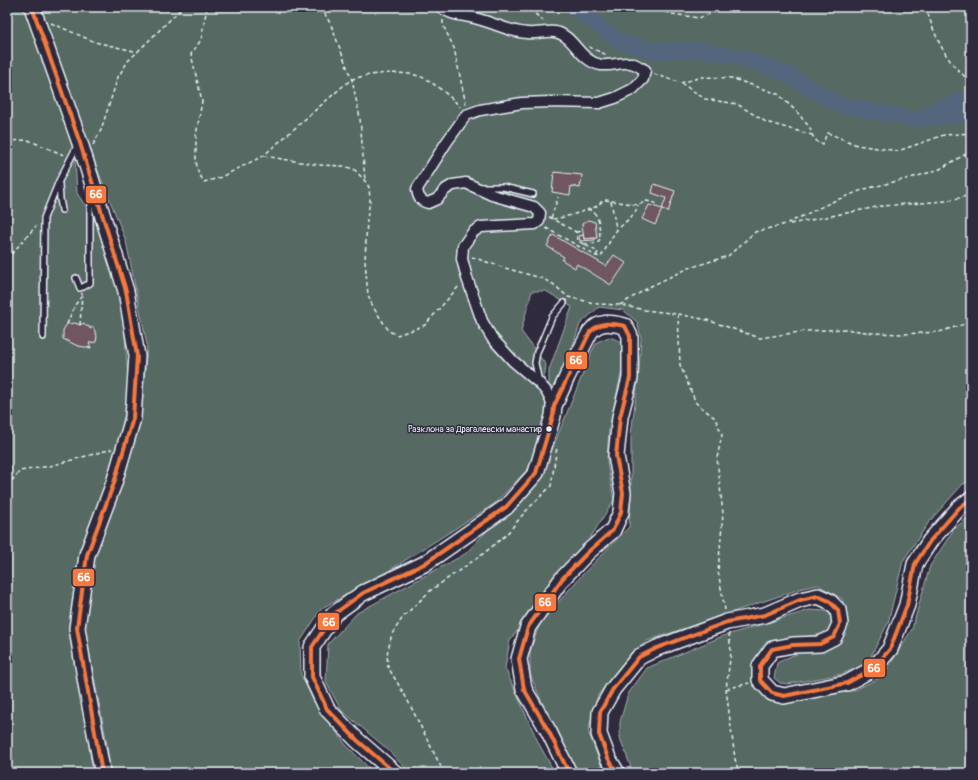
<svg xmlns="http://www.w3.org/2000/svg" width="978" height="780" font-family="Pangolin,sans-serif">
	<rect width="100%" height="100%" fill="#2f2a3d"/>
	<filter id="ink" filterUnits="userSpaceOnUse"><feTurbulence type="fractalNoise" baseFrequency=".025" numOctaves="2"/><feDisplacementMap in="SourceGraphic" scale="8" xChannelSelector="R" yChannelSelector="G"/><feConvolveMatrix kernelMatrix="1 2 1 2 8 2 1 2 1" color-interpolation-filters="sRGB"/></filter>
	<g filter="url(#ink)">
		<g fill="#566962" stroke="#9fadad">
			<polygon points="7,7 27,7 74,142 77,193 97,224 123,309 129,393 113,468 80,549 70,622 93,773 7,773"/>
			<path d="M39 7H971V481L963 484 929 522 903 561 888 623 867 664 842 674 788 684 780 683 774 678 777 663C796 652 817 648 838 642 850 623 849 619 842 599L818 585 803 588 647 641 626 659 598 695 588 731 604 773H576L573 763 546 712 530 674V651L540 623 582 575 629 527 631 489V435L639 371 641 337 637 322 623 310 599 307 580 324 559 388 549 387V370L572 307 546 291H532L521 331 546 365 542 395 547 408 528 469 494 504 382 575 322 608 300 642 301 675 314 702 346 745 374 773H110L107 744 84 626 95 549 141 416 147 345 126 241 70 100Z"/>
			<polygon points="609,337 623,342 624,361 609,429 607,462 614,500 585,546 510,640 505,668 539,744 555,773 410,773 386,748 341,710 326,682 328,644 357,613 465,554 543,472 592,351 597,342"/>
			<polygon points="971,515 971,773 633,773 620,738 620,722 628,694 647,668 723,636 810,610 825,611 833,615 835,624 830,633 778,641 754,666 754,685 766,698 786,703 855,690 883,676 912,629 930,566 954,529"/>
		</g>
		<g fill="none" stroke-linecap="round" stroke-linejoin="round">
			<g stroke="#52667d" stroke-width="16">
				<polyline points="575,7 617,40 654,51 702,50 743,58 785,73 837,104 912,119 971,114"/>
				<polyline points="931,112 971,97"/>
			</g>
		</g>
		<g fill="#6f5761" stroke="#e8f1f8">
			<polygon points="554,172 582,175 580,188 571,186 570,195 552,192"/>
			<polygon points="654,184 675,191 668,212 662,209 666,198 652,193"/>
			<polygon points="649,205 662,209 655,225 642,219"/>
			<polygon points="588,220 595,222 597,238 584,239 582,224"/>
			<polygon points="553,235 606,266 614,255 626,263 611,285 577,264 575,268 562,260 564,257 547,246"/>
			<polygon points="583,235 584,239 594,238 595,240 580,241 579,236"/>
			<polygon points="75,323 80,325 84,323 86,326 90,327 90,329 93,327 97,336 96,342 89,343 91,348 78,346 63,339 63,330 67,324"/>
		</g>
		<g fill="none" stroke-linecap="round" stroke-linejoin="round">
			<defs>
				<g id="lane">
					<polyline points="59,184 60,199 62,210"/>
					<polyline points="481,187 503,187 533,194"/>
					<polyline points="76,278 80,288 83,287 90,283 90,208 93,199"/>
					<polyline points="43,337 44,218 59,181 77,146"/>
					<polyline points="539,382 535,363 537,352 542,341 552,317 564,303"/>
				</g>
				<path id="street" d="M441 7C451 16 466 15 478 19 494 23 510 32 527 33 536 34 546 31 555 32 574 35 579 61 601 65 611 66 622 62 631 63 636 64 641 68 645 70L643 79 633 89 615 98 599 103 551 102 522 103 480 110 466 115 446 143 417 189C418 197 420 201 428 203L437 199 446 189 453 185 466 183 492 195 534 207 540 213 539 221 535 224 481 227 473 232 463 246 462 259 467 278 482 321 492 338 513 361 539 383 546 391 554 406"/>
				<g id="secondary">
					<polyline points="32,7 80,143 126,291 137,356 133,418 114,483 87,555 77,628 87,690 101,764 102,773"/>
					<path d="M395 773 357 740 327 709 312 677V647L334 614 363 593 424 564 506 507 536 473 553 416 554 406 567 377 590 332C600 320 611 323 625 326L630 336V378L620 417 616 456 623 493 621 512 613 530 588 552 562 579 528 627 519 659 524 689 549 732 569 773"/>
					<polyline points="617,773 608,758 599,734 600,712 613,689 639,657 657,648 727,622 765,615 800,600 818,596 829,601 838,610 840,624 834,637 820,644 793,645 772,649 760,666 760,680 772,693 784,696 847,683 874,668 890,649 907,605 915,564 930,541 959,508 971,499"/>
				</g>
			</defs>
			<use href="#lane" stroke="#e8f1f8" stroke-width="8"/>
			<use href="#street" stroke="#e8f1f8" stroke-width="13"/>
			<use href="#secondary" stroke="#e8f1f8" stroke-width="18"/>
			<g stroke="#e8f1f8" stroke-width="1.5" stroke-dasharray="4 3" stroke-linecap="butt">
				<path d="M207 7 201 40 191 54 202 101 196 136V161L198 172 204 182 219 178 263 156 343 86C346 84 349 81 353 79 370 73 407 70 424 78 431 81 455 100 460 107"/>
				<polyline points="321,7 331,25 352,80 360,118 365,181"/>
				<polyline points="523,7 533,12 546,23"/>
				<polyline points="652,7 672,14 699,18 728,7"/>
				<path d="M926 7C934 35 946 64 971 81"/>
				<polyline points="443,20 443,25 454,48 466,105"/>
				<polyline points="51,23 95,42 138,52"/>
				<polyline points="589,47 607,55"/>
				<polyline points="654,74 681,83 702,77 731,78 778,94 797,112 810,128 812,135 819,144 823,144 826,135 828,133 857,145 898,151 944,135 971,133"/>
				<polyline points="681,83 705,99 737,104 766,122 812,135"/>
				<polyline points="7,141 28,140 64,155"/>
				<polyline points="93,145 101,130 118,77 128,61 183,7"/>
				<polyline points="264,156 319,165 343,166 354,169 365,181 369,187 370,201 367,219 365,261 368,295 373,307 389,331 397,335 412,330 425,325 460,285"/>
				<polyline points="611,201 616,228 615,232"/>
				<polyline points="549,217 576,232 578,241 598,252 596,256"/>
				<polyline points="551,218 558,197"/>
				<path d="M553 219C567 217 582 212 595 207 599 205 601 201 606 200L638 205 647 201 659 204"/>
				<polyline points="790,224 882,206 946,201 971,195"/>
				<polyline points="546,228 596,256 601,257 615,232 635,213 638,205"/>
				<polyline points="576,232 583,231"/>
				<path d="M584 244 597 243 600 239C599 227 601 214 588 209"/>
				<polyline points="472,257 505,268 541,278 553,284 568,297 598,304 620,305 645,310 678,314 707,320 760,338 806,331 845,329 872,333 904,334 939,332 971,322"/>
				<polyline points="7,259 36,226"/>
				<polyline points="620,305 651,286 689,268 728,256 755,232 786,224 834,201 865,189 918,176 940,169 971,151"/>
				<polyline points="678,314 680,365 696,403 715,418 722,435 717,458 723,514 718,571 725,610"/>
				<polyline points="67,324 75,305 81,297"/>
				<polyline points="80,325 82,293"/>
				<polyline points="7,486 20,471 50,466 112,449"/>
				<polyline points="729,633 731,652 726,689 735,759 739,773"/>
				<polyline points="726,689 749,683"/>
				<polyline points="444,773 407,699 388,667 387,654 392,634 403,617 431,590 483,554 506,535 525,512 551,486 557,447"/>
			</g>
			<use href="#lane" stroke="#2f2a3d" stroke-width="5"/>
			<use href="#street" stroke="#2f2a3d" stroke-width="10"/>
			<use href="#secondary" stroke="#2f2a3d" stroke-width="15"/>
			<defs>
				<g id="bus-1">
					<polyline points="32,7 80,143 126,291 137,356 133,418 114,483 87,555 77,628 102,773"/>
					<path d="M395 773 357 740 327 709 312 677V647L334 614 363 593 424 564 506 507 536 473 553 416 554 406 590 332C601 321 611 323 625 326L630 336V378L620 417 616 456 623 493 621 512 613 530 588 552 562 579 528 627 519 659 524 689 549 732 569 773"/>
					<polyline points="617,773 608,758 599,734 600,712 613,689 639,657 657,648 727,622 765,615 800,600 818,596 829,601 838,610 840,624 834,637 820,644 793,645 772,649 760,666 760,680 772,693 784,696 847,683 874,668 890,649 907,605 915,564 930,541 959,508 971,499"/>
				</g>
			</defs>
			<use href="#bus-1" stroke="#2f2a3d" stroke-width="7"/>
			<use href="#bus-1" stroke="#f6793e" stroke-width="4"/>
		</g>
	</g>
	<circle fill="#e8f1f8" stroke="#2f2a3d" stroke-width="1.5" cx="549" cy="429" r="3.5"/>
	<g text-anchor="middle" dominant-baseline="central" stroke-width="3" stroke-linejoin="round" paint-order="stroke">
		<g font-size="9" fill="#e8f1f8" stroke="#2f2a3d" text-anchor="end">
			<text x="542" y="429">Разклона за Драгалевски манастир</text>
		</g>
	</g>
	<g stroke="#2f2a3d" stroke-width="1.5">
		<rect x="85" y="185" width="22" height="19" rx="4" fill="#f6793e"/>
		<rect x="565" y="351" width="23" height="19" rx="4" fill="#f6793e"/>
		<rect x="72" y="568" width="23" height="19" rx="4" fill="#f6793e"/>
		<rect x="534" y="593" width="23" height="19" rx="4" fill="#f6793e"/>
		<rect x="317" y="612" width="23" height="19" rx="4" fill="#f6793e"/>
		<rect x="863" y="658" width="23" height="20" rx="4" fill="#f6793e"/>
	</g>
	<g font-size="11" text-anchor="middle" font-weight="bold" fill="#fff">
		<text x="96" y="198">66</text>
		<text x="576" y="364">66</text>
		<text x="84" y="581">66</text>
		<text x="545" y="606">66</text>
		<text x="329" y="626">66</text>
		<text x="874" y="672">66</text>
	</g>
	<rect width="978" height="780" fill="none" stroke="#2f2a3d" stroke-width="24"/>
	<rect x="12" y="12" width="954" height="756" fill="none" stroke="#e8f1f8" stroke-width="1.5" filter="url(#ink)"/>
</svg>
